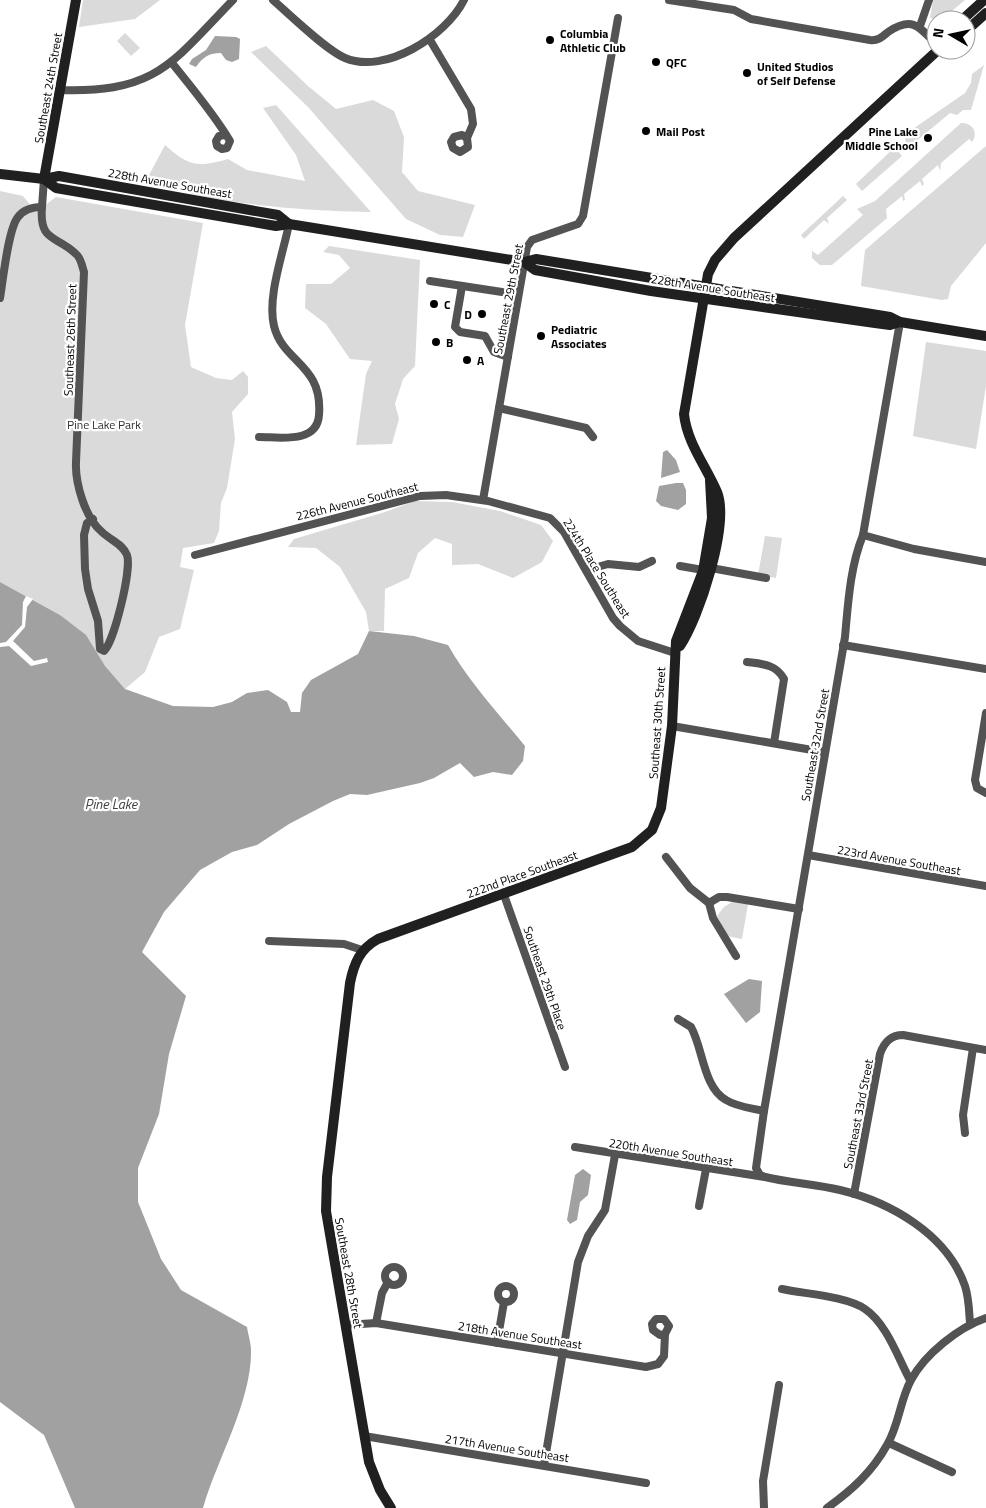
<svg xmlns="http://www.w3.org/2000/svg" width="986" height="1508" font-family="'Titillium Web',sans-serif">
	<rect width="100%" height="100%" fill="#fff"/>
	<g fill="#dadada">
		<polygon points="83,0 160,0 135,19 79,27"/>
		<polygon points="933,0 965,0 941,20 930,18"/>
		<polygon points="125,33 140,48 131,56 117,41"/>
		<polygon points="266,46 308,86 336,109 373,100 394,111 404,137 402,172 418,191 475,205 463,237 440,235 406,219 308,107 251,52"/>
		<polygon points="984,65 971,110 963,110 957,115 950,113 908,148 905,139 907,133 965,93 971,83 972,74"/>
		<path d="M276 105 371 212C323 211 181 205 149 175L165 145C189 166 196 168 228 159L247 170 305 181 296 155 263 108Z"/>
		<path d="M961 123C972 122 979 133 972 142L969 139 941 163 940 171 938 165 922 179 924 184 922 186 920 181 904 194 905 200 903 201 902 196 886 209 887 218 832 265H820L812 258V251L818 255 863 215 857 209 875 201Z"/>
		<polygon points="986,146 986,243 951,286 948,299 942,300 861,286 865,250"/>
		<polygon points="895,147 902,156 862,191 856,184"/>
		<polygon points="0,191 23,196 36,212 56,197 203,223 185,325 191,367 216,378 232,380 243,371 248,377 248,394 232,412 235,439 227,488 221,503 219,531 214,543 183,548 180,567 194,570 180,629 159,637 145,672 125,689 60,615 0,582"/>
		<polygon points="843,196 847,200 827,218 829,224 824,220 804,239 801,235"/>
		<polygon points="329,246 420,260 415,366 403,379 395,404 399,419 392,444 356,445 366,374 372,361 350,359 326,324 305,308 306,284 331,284 350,268 339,255 323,252"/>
		<polygon points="926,342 986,351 986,386 976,449 913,436"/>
		<polygon points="415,501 452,502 500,511 541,525 553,541 542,562 513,578 478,564 452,565 452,544 435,538 418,553 409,578 385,589 384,631 369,631 366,612 340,567 316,548 288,547 294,539 385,512"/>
		<polygon points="765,536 782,538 776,578 758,575"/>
		<polygon points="732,902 748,904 742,939 727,936 717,916 724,907"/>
	</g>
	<g fill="#a1a1a1">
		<path d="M215 36 236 37 240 39 239 59 232 62 226 60 221 53C209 53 203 57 196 67L189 64 192 59 206 50Z"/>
		<polygon points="667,450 676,460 680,472 661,478 663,452"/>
		<polygon points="676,483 683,483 686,490 686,504 678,510 661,506 656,501 659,486"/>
		<path d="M0 582 60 615 86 635 105 666 125 689 173 706 213 707 232 702 247 693 268 690 287 702 291 712H300L302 693 311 680 358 654 369 631 414 636 448 645C469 682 498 713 525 746L523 761 512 775 493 772 474 777 460 763 434 778 420 783 367 795 350 794 333 801 289 824 257 845 232 852 200 870 164 912 142 952 186 996 169 1054 159 1114 138 1168V1202L161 1259 181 1290 247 1327C248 1334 251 1343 251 1350 252 1401 217 1459 203 1508H75L44 1435 0 1402Z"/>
		<polygon points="749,979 762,981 760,1012 746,1023 724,994"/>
		<polygon points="583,1169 591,1175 588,1195 580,1202 577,1220 570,1224 567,1220 575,1175"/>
	</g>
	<polygon fill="#fff" points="26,596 33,599 27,607 25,627 13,641 34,661 47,658 48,662 31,666 9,646 0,647 0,643 6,642 22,625 23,602"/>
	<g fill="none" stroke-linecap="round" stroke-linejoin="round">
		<g stroke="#535353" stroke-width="8">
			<path d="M273 0C290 15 326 50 345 58 385 75 446 36 464 0"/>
			<path d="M669 0 734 10 751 19 870 40C878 41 882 37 888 32 912 16 919 26 936 44"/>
			<polyline points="920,26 929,0"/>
			<polyline points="430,40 471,109 473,124 467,138 468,147 460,152 453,148 451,142 454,137 462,135 467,138"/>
			<path d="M172 63C192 88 214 114 230 141L227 148 222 149 217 146 216 141 219 136 224 135"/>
			<path d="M60 90C156 93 171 64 233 0"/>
			<path d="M42 207C39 243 57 235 76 254 81 258 82 266 84 272L76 462C75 483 85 518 102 532 110 540 123 544 127 555 132 569 114 642 104 651L100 649 98 621 88 589 85 569 84 535 87 523 93 519"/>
			<polyline points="430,281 502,292"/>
			<polyline points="462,286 455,327 460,332 485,336 494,352 508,357"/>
			<path d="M0 298C3 281 8 229 18 217 24 209 32 207 42 207L44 179"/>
			<path d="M900 322 863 535C850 567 848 604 845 637L764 1111 756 1168 760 1175 765 1177C790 1183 815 1184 840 1190 890 1202 947 1234 965 1286 969 1298 969 1311 970 1323"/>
			<polyline points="499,408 586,428 593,437"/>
			<path d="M259 437C280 437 317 444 319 415 323 364 283 363 274 326 267 297 283 254 289 224"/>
			<polyline points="483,500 527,247 532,240 572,226 578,224 583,216 618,18"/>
			<polyline points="863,535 914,549 986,562"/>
			<polyline points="195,555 420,496 446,495 488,501 550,518 564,532 613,618 620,626 638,641 675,653"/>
			<polyline points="680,566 703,570"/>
			<polyline points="711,568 766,578"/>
			<polyline points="587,570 608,564 639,567 652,561"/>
			<polyline points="843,645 986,669"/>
			<path d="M747 662C762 664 776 664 784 679L774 743"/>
			<polyline points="986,713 975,780 977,788 986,793"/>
			<polyline points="672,726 824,752"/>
			<polyline points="808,855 986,886"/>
			<polyline points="666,857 690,888 709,903 713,918 736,956"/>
			<polyline points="504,895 565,1067"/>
			<polyline points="709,903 719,897 727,897 799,909"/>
			<polyline points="269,941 344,944 362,950"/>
			<path d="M678 1019 691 1027C703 1048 703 1087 726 1100 737 1107 752 1108 764 1111"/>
			<polyline points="965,1133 963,1115 973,1048"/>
			<polyline points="575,1147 765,1177"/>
			<path d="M854 1194 880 1054C884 1042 891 1035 903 1035L986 1050"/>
			<polyline points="699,1206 706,1169"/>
			<circle cx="394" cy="1276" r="9"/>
			<circle cx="506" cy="1294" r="8"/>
			<path d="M782 1289C805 1294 846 1296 865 1309 887 1324 898 1358 910 1380"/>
			<polyline points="376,1323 382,1293 388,1282"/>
			<polyline points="346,1325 376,1323 646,1367 658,1364 664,1356 665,1334 669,1326 664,1319 656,1319 652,1324 653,1330 660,1335 665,1334"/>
			<polyline points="497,1343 504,1302"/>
			<polyline points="364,1436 646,1483"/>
			<polyline points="889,1443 952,1472"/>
			<polyline points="544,1465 578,1262 588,1236 605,1210 615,1155"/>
			<polyline points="764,1508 763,1481 779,1385"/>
			<path d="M827 1508C852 1490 872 1472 887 1445 899 1425 900 1400 911 1380 925 1354 959 1327 986 1318"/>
		</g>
		<g stroke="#202020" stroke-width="10">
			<polyline points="962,20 984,0"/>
			<polyline points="966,31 986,13"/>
			<polyline points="0,174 44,179 59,176 278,215 289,224"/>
			<polyline points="44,179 56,188 276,226 289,224 524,262 535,270 651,291 875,323 890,325 900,322"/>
			<polyline points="44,179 76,0"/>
			<polyline points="524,262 536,259 890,317 900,322 986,336"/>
			<path d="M680 646C699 618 730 524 717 492 706 466 687 443 684 414L708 274 715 260 734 238 938 50"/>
			<path d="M391 1508 380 1490 369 1462 326 1211 327 1177 350 983C354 963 360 949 378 939L632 847 652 830 661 808 672 726 676 641 703 571 712 518 710 480"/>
		</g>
	</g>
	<g fill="#000" stroke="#fff" stroke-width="2">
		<circle cx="550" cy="40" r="5"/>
		<circle cx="656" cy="62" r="5"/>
		<circle cx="747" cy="73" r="5"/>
		<circle cx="646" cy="131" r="5"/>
		<circle cx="928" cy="138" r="5"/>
		<circle cx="434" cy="304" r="5"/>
		<circle cx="482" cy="314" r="5"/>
		<circle cx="541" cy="336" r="5"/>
		<circle cx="436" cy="342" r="5"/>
		<circle cx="467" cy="360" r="5"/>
	</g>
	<g text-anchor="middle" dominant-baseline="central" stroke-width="4.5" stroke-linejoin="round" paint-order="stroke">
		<g font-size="12" font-weight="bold" fill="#000" stroke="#fff" text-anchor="start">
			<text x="560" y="33">Columbia<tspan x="560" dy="14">Athletic Club</tspan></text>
			<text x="666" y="62">QFC</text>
			<text x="757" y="66">United Studios<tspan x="757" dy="14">of Self Defense</tspan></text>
			<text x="656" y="131">Mail Post</text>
			<text x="918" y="131" text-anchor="end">Pine Lake<tspan x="918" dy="14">Middle School</tspan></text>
			<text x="444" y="304">C</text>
			<text x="472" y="314" text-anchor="end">D</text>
			<text x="551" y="329">Pediatric<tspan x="551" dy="14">Associates</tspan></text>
			<text x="446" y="342">B</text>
			<text x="477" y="360">A</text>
		</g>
		<g font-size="12" fill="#000" stroke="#fff">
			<text transform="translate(48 88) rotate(-80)">Southeast 24th Street</text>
			<text transform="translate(170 183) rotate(10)">228th Avenue Southeast</text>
			<text transform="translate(713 288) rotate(9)">228th Avenue Southeast</text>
			<text transform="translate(508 299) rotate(-79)">Southeast 29th Street</text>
			<text transform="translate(70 340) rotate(-88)">Southeast 26th Street</text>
			<text transform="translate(357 501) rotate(-14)">226th Avenue Southeast</text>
			<text transform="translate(597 568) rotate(58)">224th Place Southeast</text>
			<text transform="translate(657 723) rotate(-86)">Southeast 30th Street</text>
			<text transform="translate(815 745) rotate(-80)">Southeast 32nd Street</text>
			<text transform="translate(899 860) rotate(10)">223rd Avenue Southeast</text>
			<text transform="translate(522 874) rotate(-20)">222nd Place Southeast</text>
			<text transform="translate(545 978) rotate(71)">Southeast 29th Place</text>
			<text transform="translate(858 1114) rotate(-79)">Southeast 33rd Street</text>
			<text transform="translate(671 1152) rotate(9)">220th Avenue Southeast</text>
			<text transform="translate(349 1273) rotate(80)">Southeast 28th Street</text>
			<text transform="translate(520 1335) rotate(9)">218th Avenue Southeast</text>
			<text transform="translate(507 1448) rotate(9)">217th Avenue Southeast</text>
		</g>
		<g font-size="12" fill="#313131" stroke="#fff">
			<text x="104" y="424">Pine Lake Park</text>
		</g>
		<g font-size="14" font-style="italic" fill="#424242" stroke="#fff">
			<text x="111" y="803">Pine Lake</text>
		</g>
	</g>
	<g transform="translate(951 35) rotate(279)"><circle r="24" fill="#ffffff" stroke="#999999"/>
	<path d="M0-4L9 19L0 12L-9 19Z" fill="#000000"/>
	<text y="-8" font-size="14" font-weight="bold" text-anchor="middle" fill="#000000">N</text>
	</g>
</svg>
